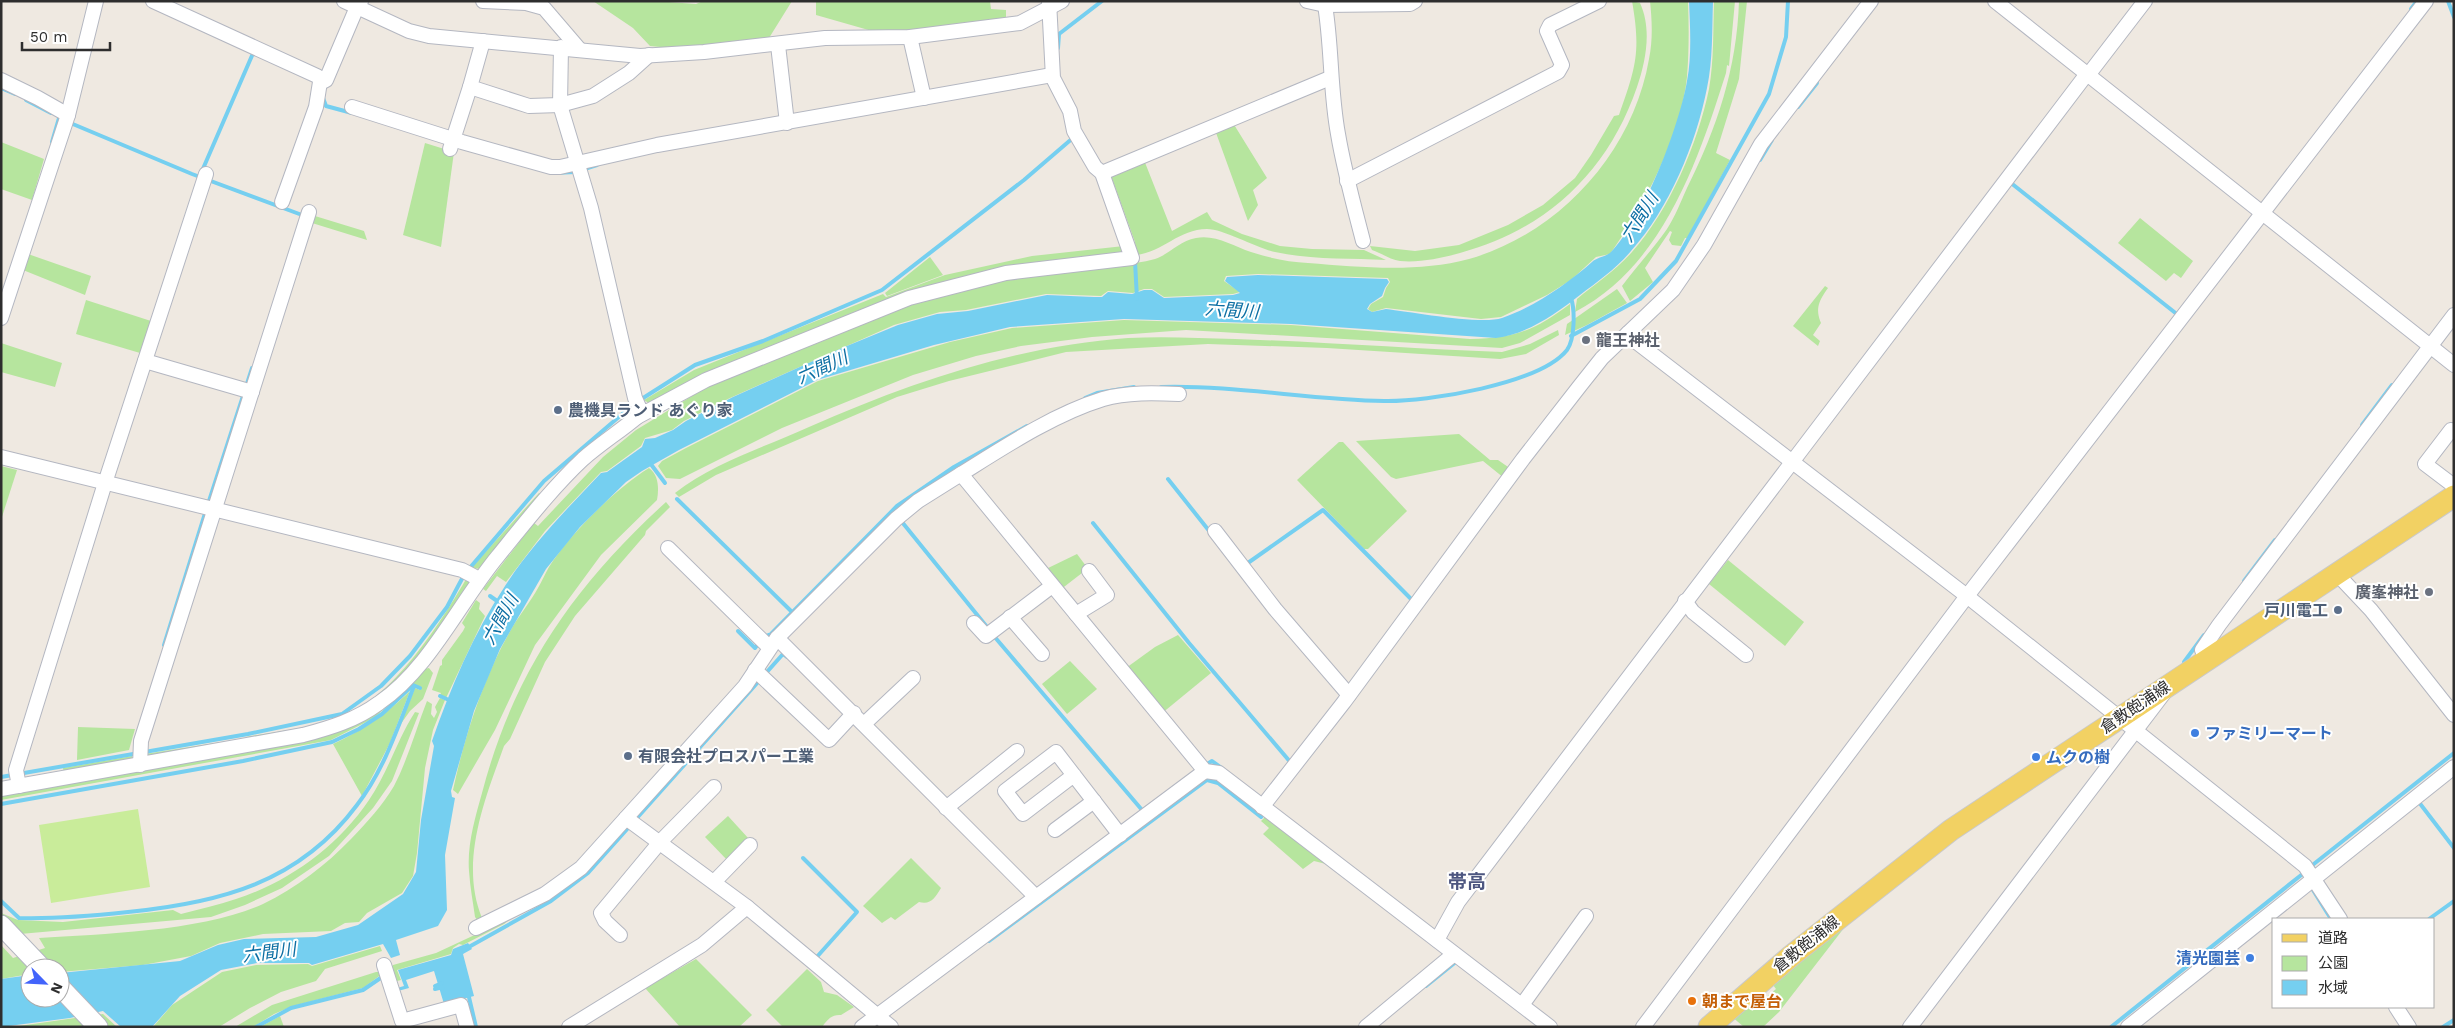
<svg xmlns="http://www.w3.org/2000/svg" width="2455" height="1028" font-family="'Work Sans','Noto Sans JP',sans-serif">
	<rect width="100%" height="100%" fill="#efe9e1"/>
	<g fill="#b6e59e">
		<polygon points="593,1 655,1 696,4 703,1 792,1 769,38 680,49 650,46 633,28"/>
		<polygon points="816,1 990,1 991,9 1006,10 1006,17 984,22 886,35 816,15"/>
		<path d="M1632 1 1640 3C1652 29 1646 61 1637 87 1608 172 1546 230 1460 253 1442 258 1419 263 1400 261 1391 260 1381 253 1372 250L1370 246 1415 251 1459 245 1508 225 1543 205 1575 178 1591 155 1614 116 1619 115C1636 67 1641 52 1632 1Z"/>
		<path d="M1650 1H1688C1689 27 1689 52 1687 77 1681 136 1644 206 1610 254L1596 257 1571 280 1547 295 1501 317 1481 319 1386 308 1372 312 1368 309 1371 304 1383 297 1386 288 1390 282 1388 278 1258 274 1226 276 1224 281 1240 292 1233 294 1164 297 1152 289H1144L1133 293 1108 291 1101 296 1046 294 966 310 940 312 894 325 730 398 684 421 672 430 645 438 641 446 607 471 601 472 545 531 506 582 497 576 486 591 483 589 534 523 538 526 603 457 636 430 692 396 690 391C763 361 836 329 911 304 931 298 951 289 972 285 1007 278 1044 270 1080 267 1105 264 1131 266 1155 259 1170 254 1179 241 1196 238 1215 234 1233 246 1251 252 1269 258 1289 262 1308 263 1360 267 1417 273 1469 259 1560 233 1633 152 1649 59 1653 40 1652 20 1650 1Z"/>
		<path d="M1714 1H1735L1729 66 1727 65 1726 73C1698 161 1663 266 1575 312L1577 299C1595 284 1616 270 1632 252 1669 211 1698 143 1709 89 1714 60 1713 30 1714 1Z"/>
		<path d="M1739 1H1747L1739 79 1716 153 1730 160 1688 238H1685L1681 246 1672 245 1669 240 1672 232 1670 231 1645 268 1653 282 1630 301 1622 286C1636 267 1653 249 1667 229 1675 217 1681 201 1687 188 1717 128 1737 68 1739 1Z"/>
		<polygon points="1233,123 1267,178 1253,190 1258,205 1248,221 1215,130"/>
		<polygon points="1,142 44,159 32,200 1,189"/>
		<polygon points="425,143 454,152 441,247 403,235"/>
		<path d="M1144 160 1172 231 1207 212 1212 220 1242 234 1280 246 1312 249 1364 250 1386 260C1350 258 1311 260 1275 252 1256 248 1224 229 1207 229 1179 229 1163 252 1136 255L1135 242 1110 173Z"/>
		<polygon points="315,216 364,231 367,240 312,223"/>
		<polygon points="2140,218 2193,261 2181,278 2174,273 2166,281 2118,243"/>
		<polygon points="1124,246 1127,255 982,275 650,404 644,400 694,370 883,294 886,297 945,275 1032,256"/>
		<polygon points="28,254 91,276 85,295 23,270"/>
		<polygon points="930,257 943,275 887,296 885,293"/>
		<path d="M1825 286 1828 288C1819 301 1815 308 1821 323L1813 335 1820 341 1818 346 1793 326Z"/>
		<polygon points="1617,289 1627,303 1587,325 1565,335 1567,324"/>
		<polygon points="86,300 151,321 140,353 76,334"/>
		<path d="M1570 304V315L1520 343 1502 348 1186 330 1092 337 1021 346 976 356 913 375 782 428 680 479 666 478 658 466 662 461 686 448 818 381 950 342 1012 328 1124 320 1291 325 1470 339C1515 338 1534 331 1570 304Z"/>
		<path d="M1558 330 1559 335 1526 354 1500 359 1327 348 1208 344 1066 352 949 381 897 397 716 475 679 497 675 493C713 463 765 447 809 427 911 382 1017 346 1128 338 1163 336 1200 338 1235 339 1325 342 1413 349 1502 352L1530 344Z"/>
		<polygon points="1,343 62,363 55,387 1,372"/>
		<polygon points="1459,434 1490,460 1498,460 1511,469 1504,478 1483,461 1396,479 1391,477 1356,441"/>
		<polygon points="1339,442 1343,442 1407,511 1368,549 1364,549 1297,480"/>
		<polygon points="1,466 17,470 1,520"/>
		<path d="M649 468C659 475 659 489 657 500L601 555 535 645 495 730 458 794 453 790C465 734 484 676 513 626 521 613 531 601 538 588 542 581 545 574 549 567 569 535 616 488 649 468Z"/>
		<polygon points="539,493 544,497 481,569 471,568"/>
		<path d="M666 502 670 507 646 531 645 535 575 616 545 662 510 739 504 746C485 799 459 862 482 918L478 921 475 917C473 902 470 887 469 871 467 845 475 818 482 793 514 671 574 586 666 502Z"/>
		<polygon points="1077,554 1086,566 1082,573 1060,590 1044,570"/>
		<polygon points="1728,560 1804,622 1785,646 1709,584"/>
		<path d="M465 581H473L449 618 391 690 343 721 245 740 246 737C278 731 313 728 343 716 393 697 439 625 465 581Z"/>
		<polygon points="476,600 480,603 479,609 485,616 446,698 440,695 441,693 432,690 440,666 442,665 442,660 463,631 465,627 462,623"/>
		<polygon points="1178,635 1211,673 1161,714 1126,668 1155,647"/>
		<polygon points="1070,661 1097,689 1067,714 1042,684"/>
		<polygon points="429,668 433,673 423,699 410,711 400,725 415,688 420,690 421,687 412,684 374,718 331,740 1,800 1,794 316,738 424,669"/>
		<path d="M410 691 390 743 362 796 333 744C365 729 385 715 410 691Z"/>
		<path d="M440 698 445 700 433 730 425 768 417 853 413 876 402 893 367 913 359 922 345 923 331 931 263 934 220 943 191 956 143 965 60 972V968H30V974L1 979V945L13 958 45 948 39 938C104 934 205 931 263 904 296 888 326 865 351 839 366 823 383 805 394 786 408 759 416 729 427 701L432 704 431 714 434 718 437 712 435 707Z"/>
		<path d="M415 712 419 713 392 781 373 808 329 856 282 888 245 905 211 917 20 934 1 913 18 920 63 922 173 910 181 914C199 909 218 905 236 899 289 882 338 846 369 800 388 772 397 740 415 712Z"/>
		<polygon points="78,727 135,729 129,750 77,760"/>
		<polygon points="240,739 240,743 150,760 145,754"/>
		<polygon points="132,756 132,760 64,774 63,768"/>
		<polygon points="728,816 749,839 728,861 705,837"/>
		<polygon points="1266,816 1330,865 1314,861 1303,869 1263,834 1269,828 1261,821"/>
		<path d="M911 858 941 888C935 898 931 905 919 902L895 920 891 917 882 923 863 906Z"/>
		<polygon points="513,917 504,924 463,945 459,944 453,948 451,954 397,970 401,980 393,982 390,969 393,965 436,953"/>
		<polygon points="1851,919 1779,1012 1763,1027 1744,1027 1731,1016 1747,1002 1753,1008 1776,989 1770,981"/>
		<polygon points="380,946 382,951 325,969 316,981 281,992 250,1008 219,1027 153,1027 172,1005 222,972 256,965 308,964 312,966"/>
		<polygon points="696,959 752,1015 739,1027 680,1027 645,988"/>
		<path d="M807 969 821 982 824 992 837 995 854 1007 841 1015C832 1014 827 1020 822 1027H783L766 1010Z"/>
		<polygon points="376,972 381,972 382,974 363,988 293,1006 274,1014 253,1027 235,1027 272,1005"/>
		<polygon points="103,1014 117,1027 12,1027"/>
		<polygon points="280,1016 284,1027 260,1027"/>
	</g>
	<polygon fill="#c9ec9a" points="138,809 150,887 51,903 39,825"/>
	<g fill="#75cff0">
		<path d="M1689 1H1713C1712 30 1713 60 1707 88 1696 144 1669 209 1631 251 1617 268 1597 282 1580 295 1555 314 1528 334 1496 338L1291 324 1124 319 1010 327 934 345 817 380 679 450 642 471 626 482 580 527 546 569 500 649 474 711 451 791 452 797 455 798 445 855 447 910 438 926 396 940 400 955 391 958 383 944 312 965 309 963H257L221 970 180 996 152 1027H121L103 1011 70 1018 1 1027V979L30 975V998H60V973L180 961 218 945 244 939 316 937 358 925 403 894 416 872 421 820 434 746 432 741C451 687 473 634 505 586 532 544 567 509 601 473L607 472 642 447 645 439 655 438 673 430 686 421 733 397 842 348 898 325 937 314 968 311 1047 295 1094 297H1102L1108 292 1132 294 1144 290H1152L1164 298 1233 295 1240 293 1225 281 1227 277 1258 275 1387 279 1389 282 1385 288 1382 296 1370 304 1367 309 1372 312 1386 309C1412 312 1481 325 1502 318 1534 307 1567 284 1592 262 1597 257 1606 257 1611 252 1644 218 1679 127 1687 81 1692 55 1690 27 1689 1Z"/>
		<polygon points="468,943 472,949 463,954 474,996 444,1004 434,971 406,980 409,988 398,991 397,988 404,986 398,970 451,955 453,949"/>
	</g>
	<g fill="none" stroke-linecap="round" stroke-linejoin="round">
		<g stroke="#75cff0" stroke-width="4">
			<polyline points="2448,1 2454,17"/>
			<polyline points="2411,9 2417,1"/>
			<polyline points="1058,48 1059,34 1102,1"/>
			<polyline points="1,88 15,94"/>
			<polyline points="323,98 326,106 352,113"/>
			<polyline points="26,100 51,113"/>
			<polyline points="1798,107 1817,83"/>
			<polyline points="68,122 192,174 302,215 301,219"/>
			<polyline points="52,142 59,118"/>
			<polyline points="1760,160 1772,140"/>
			<polyline points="202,171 254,51"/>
			<polyline points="553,173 575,172 597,165"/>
			<polyline points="2011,183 2178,315"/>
			<polyline points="1135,261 1137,299"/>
			<polyline points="1571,336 1640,299 1676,261 1769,94 1786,37 1788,1"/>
			<path d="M1161 387C1236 385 1310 400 1384 401 1427 402 1540 384 1567 350 1575 339 1575 310 1571 298"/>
			<polyline points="1085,398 1097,393 1134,387"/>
			<polyline points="640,400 695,365 763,341 882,290 1024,180 1074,137"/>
			<polyline points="2362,425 2392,385"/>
			<polyline points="650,463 665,483"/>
			<polyline points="1168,479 1210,532"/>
			<polyline points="677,499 792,612"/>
			<polyline points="208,504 252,368"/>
			<polyline points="902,522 987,627"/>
			<polyline points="1093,523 1189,643 1292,764"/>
			<polyline points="1245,565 1323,510 1413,601"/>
			<polyline points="468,570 544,481 634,404"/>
			<polyline points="2244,581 2275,540"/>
			<polyline points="490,596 500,603"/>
			<polyline points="738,631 755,648 759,643"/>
			<polyline points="993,635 1142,810"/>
			<polyline points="766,636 771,634 897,506 954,467 1027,426"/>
			<polyline points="164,645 206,510"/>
			<polyline points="2184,662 2204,635"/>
			<polyline points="440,696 451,701"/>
			<polyline points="1204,766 1212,761 1223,769"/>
			<polyline points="1,777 248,734 342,714 381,686 410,656 447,607 464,575"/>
			<polyline points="2418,801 2454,848"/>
			<polyline points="1,804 243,761 332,742 359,729 382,714 413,685 420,688"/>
			<polyline points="803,858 857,912 815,959"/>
			<polyline points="2310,867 2454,753"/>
			<polyline points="2313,890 2331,919"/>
			<path d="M1 901 19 918C56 919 91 916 128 912 219 903 299 883 357 805 384 770 398 727 414 686"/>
			<polyline points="2429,919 2454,901"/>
			<polyline points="989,941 1207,780 1218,783 1261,817 1264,813"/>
			<polyline points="467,948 551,901 588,873 783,654 787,657"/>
			<polyline points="435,986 442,983"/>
			<polyline points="1426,986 1457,961"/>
			<polyline points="435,989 443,987"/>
			<polyline points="468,993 476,1027"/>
			<polyline points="256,1027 291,1008 363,990 382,977 383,979"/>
			<polyline points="2111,1027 2305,872"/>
			<polyline points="2443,1027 2454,1020"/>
		</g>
		<defs>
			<g id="minor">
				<polyline points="153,1 317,76 322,82 326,80 357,7 361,1"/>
				<polyline points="344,1 409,31 429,36 640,56 704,52 825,38 910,37 1020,23 1062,1"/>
				<polyline points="483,1 526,3 544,8 580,50"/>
				<polyline points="1307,1 1325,5 1410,4 1415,1"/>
				<polyline points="1995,1 2454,365"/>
				<path d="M1325 5C1332 48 1330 91 1338 134 1344 170 1354 206 1363 241"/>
				<polyline points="910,37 924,98"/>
				<polyline points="483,41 470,87 529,106 560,105 593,96 629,73 649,55"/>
				<polyline points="778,45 787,123"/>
				<polyline points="1,80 38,98 68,115"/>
				<polyline points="352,107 462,142 551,167 560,167 657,145 1052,75"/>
				<polyline points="450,149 470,87"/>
				<polyline points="1102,173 1330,78"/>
				<polyline points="1347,181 1558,72 1562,65 1547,31 1550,25 1599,1"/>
				<polyline points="282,202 316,107 320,82"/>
				<polyline points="1,318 68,115 96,1"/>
				<polyline points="1628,333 1635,341 1963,593 2274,841 2305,866 2340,919"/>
				<polyline points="145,361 252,392"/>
				<polyline points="637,417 706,380 909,298 1006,273 1132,258 1102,173 1095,167 1074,131 1070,111 1053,78 1049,1"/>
				<polyline points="2451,430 2425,464 2454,486"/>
				<polyline points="1,457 462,570 479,579"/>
				<path d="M961 474C1004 447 1054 414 1103 399 1127 392 1155 393 1179 394"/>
				<polyline points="1215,531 1275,609 1349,695"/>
				<polyline points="668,548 769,647"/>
				<polyline points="2337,574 2371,610 2454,715"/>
				<polyline points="1685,601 1693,612 1746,655"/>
				<polyline points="1076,614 1107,595 1089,571"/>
				<polyline points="1010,617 1042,654"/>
				<polyline points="974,623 986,636 1052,586"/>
				<polyline points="777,638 1036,897"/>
				<polyline points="2206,660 2202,650 2219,625 2454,315"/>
				<polyline points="755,670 829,740 854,713"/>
				<polyline points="864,724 913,678"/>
				<polyline points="140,765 141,741 309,212"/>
				<polyline points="1074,775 1023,814 1005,791 1056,752 1120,835"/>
				<polyline points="19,786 16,770 105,483 206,174"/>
				<path d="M1 789 303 735C330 728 356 720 379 703 430 668 459 603 498 556 524 524 553 487 583 459 600 444 619 432 637 417L639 407 635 398 591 208 560 105 561 47"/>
				<polyline points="1262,807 1344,702 1523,459 1579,387 1602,358 1673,290 1704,245 1761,144 1871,1"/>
				<polyline points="946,808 1017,751"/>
				<polyline points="1055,830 1094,801"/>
				<polyline points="714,882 750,845"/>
				<polyline points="476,928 545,894 581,868 626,818"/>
				<polyline points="620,935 605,921 601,913 660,842 714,787"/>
				<polyline points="1437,940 1458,902 2083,79 2092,70 2145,1"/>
				<polyline points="384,965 402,1021 461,1005 467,1027"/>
				<polyline points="1522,1005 1586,916"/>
				<polyline points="2396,1007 2409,1027"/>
				<polyline points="569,1027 702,945 747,907"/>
				<polyline points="862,1027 1205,771"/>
				<polyline points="891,1027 747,907 626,818 745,686 777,638 896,519 918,501 961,474 1205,771 1219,773 1550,1027"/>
				<polyline points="1366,1027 1454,954"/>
				<polyline points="1643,1027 1967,596 2426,1"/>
				<polyline points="1910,1027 2164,693"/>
				<polyline points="2128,1027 2454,767"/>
			</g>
			<g id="secondary">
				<polyline points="1,925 42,968"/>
				<polyline points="60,987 98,1027"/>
			</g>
			<polyline id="primary" points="1709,1027 1791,956 1951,830 2454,496"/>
		</defs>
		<use href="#minor" stroke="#b4b7c1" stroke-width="16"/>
		<use href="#secondary" stroke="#b4b7c1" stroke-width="21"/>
		<use href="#primary" stroke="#c9c9c9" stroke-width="23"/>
		<use href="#minor" stroke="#fff" stroke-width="14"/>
		<use href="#secondary" stroke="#fff" stroke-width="19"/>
		<use href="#primary" stroke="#f2d163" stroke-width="21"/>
	</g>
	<g fill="#6b7280" stroke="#fff" stroke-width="2">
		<circle cx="1586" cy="340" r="5"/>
		<circle cx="2429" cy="592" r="5"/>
	</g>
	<g fill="#5c6f8a" stroke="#fff" stroke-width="2">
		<circle cx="558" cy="410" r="5"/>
		<circle cx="2338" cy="610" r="5"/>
		<circle cx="628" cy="756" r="5"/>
	</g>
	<g fill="#3f7fe0" stroke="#fff" stroke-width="2">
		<circle cx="2195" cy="733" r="5"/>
		<circle cx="2036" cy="757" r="5"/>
		<circle cx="2250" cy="958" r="5"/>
	</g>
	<circle fill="#e8710a" stroke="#fff" stroke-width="2" cx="1692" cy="1001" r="5"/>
	<g text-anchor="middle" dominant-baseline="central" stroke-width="4" stroke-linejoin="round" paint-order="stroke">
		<g font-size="16" font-weight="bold" fill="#5b616d" stroke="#fff" text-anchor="start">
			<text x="1596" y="340">龍王神社</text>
			<text x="2419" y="592" text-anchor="end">廣峯神社</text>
		</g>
		<g font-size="16" font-weight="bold" fill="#4e5e75" stroke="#fff" text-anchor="start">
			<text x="568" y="410">農機具ランド あぐり家</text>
			<text x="2328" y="610" text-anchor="end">戸川電工</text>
			<text x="638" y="756">有限会社プロスパー工業</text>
		</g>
		<g font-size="16" fill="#2e2e2e" stroke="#fff">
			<text transform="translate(2135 707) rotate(-34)">倉敷飽浦線</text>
			<text transform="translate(1806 944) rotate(-39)">倉敷飽浦線</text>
		</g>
		<g font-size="16" font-weight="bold" fill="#366cbe" stroke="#fff" text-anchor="start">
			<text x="2205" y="733">ファミリーマート</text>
			<text x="2046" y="757">ムクの樹</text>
			<text x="2240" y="958" text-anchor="end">清光園芸</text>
		</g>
		<g font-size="16" font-weight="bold" fill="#c56008" stroke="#fff" text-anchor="start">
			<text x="1702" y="1001">朝まで屋台</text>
		</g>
		<g font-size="18" font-style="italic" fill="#0d6fa3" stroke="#fff">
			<text transform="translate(1639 217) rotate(-58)">六間川</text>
			<text transform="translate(1232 310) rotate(4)">六間川</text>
			<text transform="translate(822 367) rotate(-24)">六間川</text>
			<text transform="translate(500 619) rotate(-61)">六間川</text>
			<text transform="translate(269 952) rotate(-7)">六間川</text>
		</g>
		<g font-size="19" font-weight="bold" fill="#4d5680" stroke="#fff">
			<text x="1467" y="881">帯高</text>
		</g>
	</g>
	<rect width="2455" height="1028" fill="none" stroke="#2e2e2e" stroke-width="5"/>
	<rect x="2272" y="918" width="162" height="90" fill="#ffffff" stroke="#ababab"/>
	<rect x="2282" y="934" width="25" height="8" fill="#f2d163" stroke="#ababab"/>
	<text x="2318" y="943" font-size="15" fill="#2e2e2e">道路</text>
	<rect x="2282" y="956" width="25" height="15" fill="#b6e59e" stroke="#ababab"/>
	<text x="2318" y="968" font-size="15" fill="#2e2e2e">公園</text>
	<rect x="2282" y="980" width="25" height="15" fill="#75cff0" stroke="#ababab"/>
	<text x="2318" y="993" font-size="15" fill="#2e2e2e">水域</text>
	<g transform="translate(45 983) rotate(114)"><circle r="24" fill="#ffffff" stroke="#ababab"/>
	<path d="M0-4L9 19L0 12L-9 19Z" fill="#4264fb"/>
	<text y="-8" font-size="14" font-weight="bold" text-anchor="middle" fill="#2e2e2e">N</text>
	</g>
	<path d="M22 42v8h88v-8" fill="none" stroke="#2e2e2e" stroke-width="2.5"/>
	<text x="30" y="42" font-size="15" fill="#2e2e2e" stroke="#ffffff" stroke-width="4" paint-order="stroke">50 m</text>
</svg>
